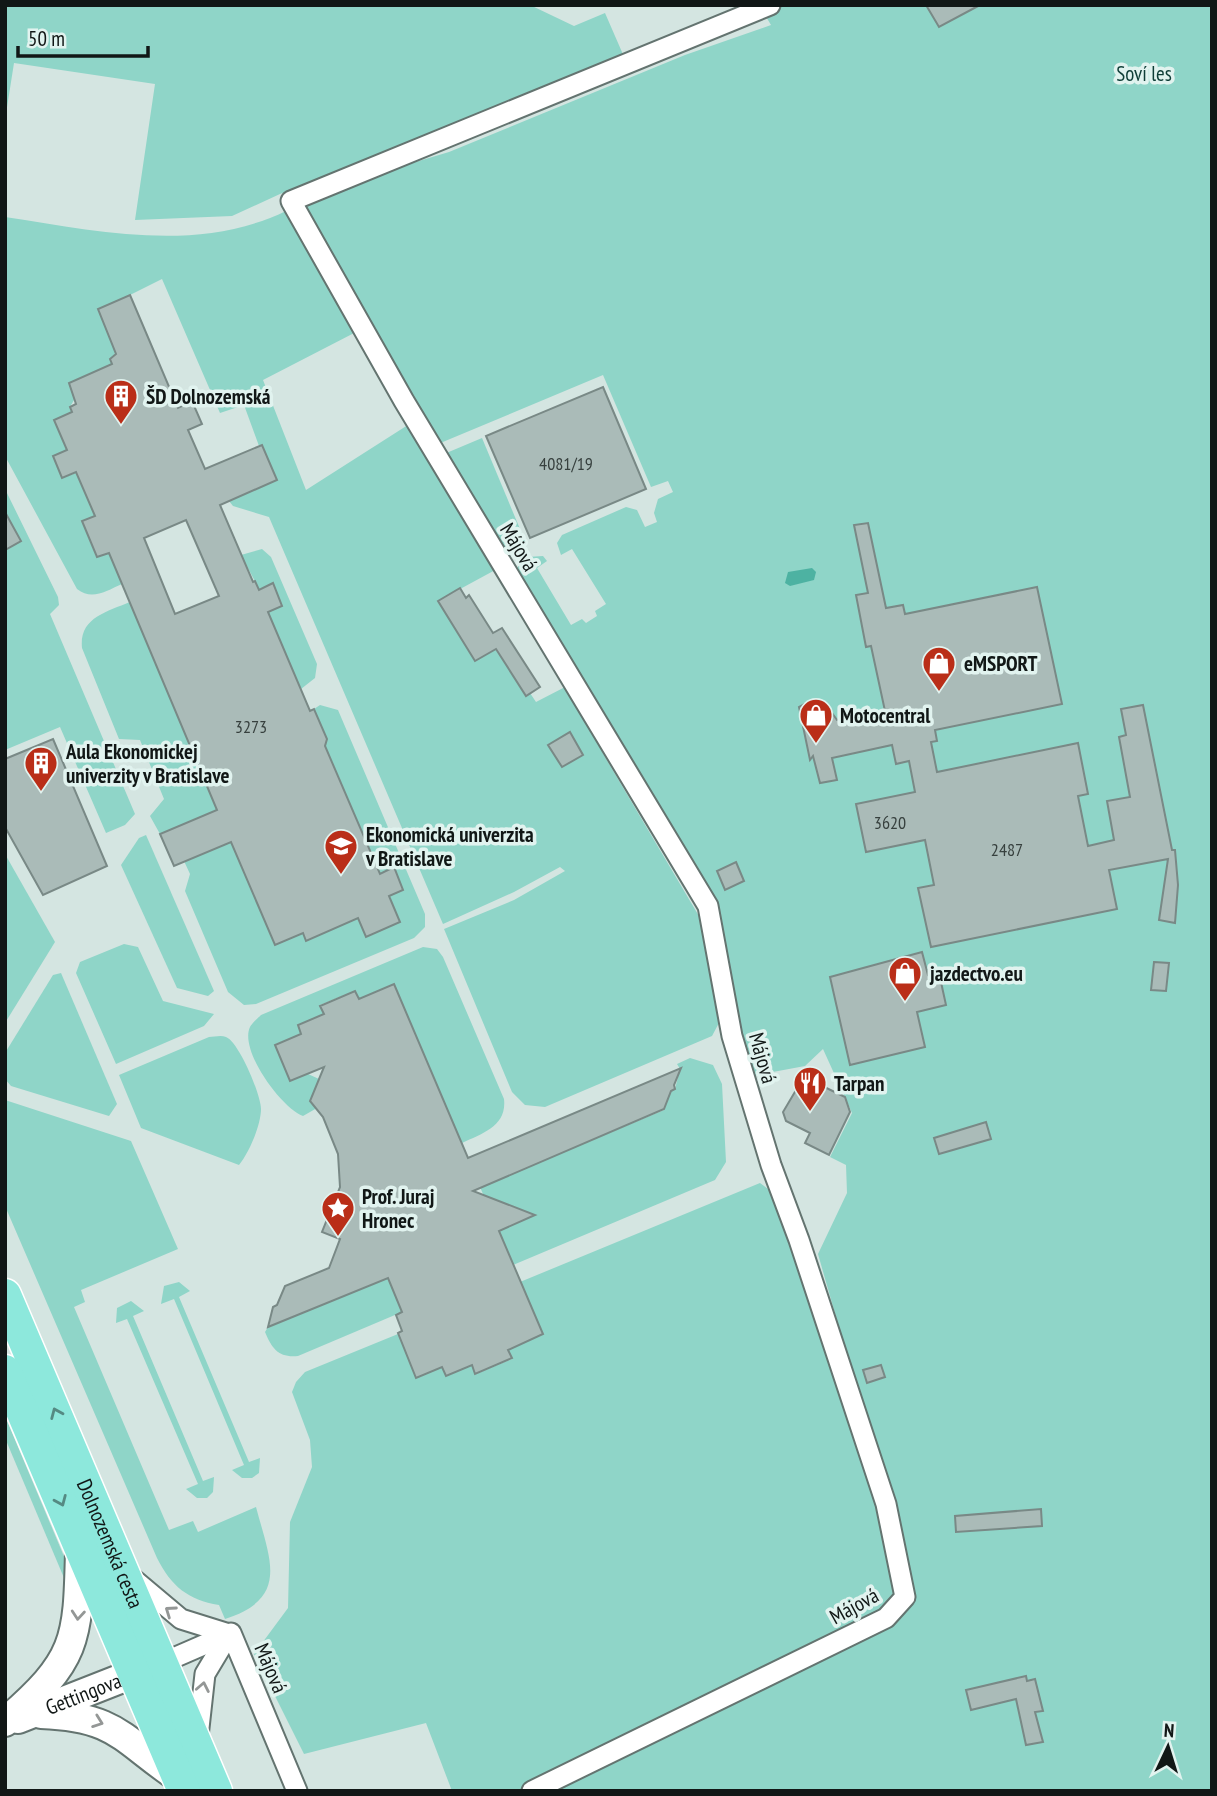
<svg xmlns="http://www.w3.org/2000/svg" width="1217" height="1796" font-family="'PT Sans Narrow',sans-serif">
	<rect width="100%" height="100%" fill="#d4e5e1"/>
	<g fill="#8fd5c8">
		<polygon points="5,5 530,5 574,26 605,13 625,59 280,194 232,216 135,220 155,84 14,63 5,120"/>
		<polygon points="759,5 1212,5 1212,1791 452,1791 426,1723 304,1754 254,1654 288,1608 290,1522 312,1467 310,1440 292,1392 296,1382 305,1372 398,1334 416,1378 442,1367 446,1376 472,1365 476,1374 512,1359 508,1350 543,1334 520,1282 760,1183 779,1197 856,1387 818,1254 847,1193 846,1165 830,1157 852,1113 823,1049 805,1066 752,1076 731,997 715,899 517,568 527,557 543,556 547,561 537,568 571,625 582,619 586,623 597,616 595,611 606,604 572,549 561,555 557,543 562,535 626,507 637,510 645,527 657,522 654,513 658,499 673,492 668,481 651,487 603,375 438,444 307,213 307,201 392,169 449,152 685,55 771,25"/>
		<path d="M286 211 358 331 263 380 306 490 411 423 497 569 438 601 475 661 496 649 525 695 530 693 536 702 567 686 605 757 706 928 720 1021 712 1036 545 1107 525 1105 512 1092 444 929 514 900 565 871 560 867 514 892 443 924 269 517 233 506 229 501 276 480 259 446 244 405 220 413 162 279 130 295 112 364 74 400 70 407 72 412 54 420 69 456 62 452 53 456 62 478 76 473 95 516 82 522 96 556 109 553 122 584C106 591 92 601 77 589L5 456V217C98 231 197 254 286 211Z"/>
		<polygon points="482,438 525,541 507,548 501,546 444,454"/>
		<polygon points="5,489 58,597 59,605 50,614 135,814 125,825 106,833 60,727 5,750"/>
		<polygon points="262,549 271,557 317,664 315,678 301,689 261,595 272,584 259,589 241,555"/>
		<path d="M130 602 217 810 160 834 150 816 164 799 140 740 119 739 82 648C79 618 106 612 130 602Z"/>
		<polygon points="320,705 338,710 425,914 425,927 414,938 256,1004 244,1005 228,992 185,891 190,874 184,861 231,842 275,944 303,933 306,941 338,927 335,919 355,911 366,937 400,922 383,879 385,872 380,873 325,745 327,739 314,709"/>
		<polygon points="146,835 214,991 208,996 177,988 121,865 139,838"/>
		<polygon points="5,854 55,942 5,1023"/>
		<polygon points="124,944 138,947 163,1001 214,1014 204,1026 116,1064 76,973 80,962"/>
		<path d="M423 947 437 949 443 957 504 1099C507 1126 483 1133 462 1143L416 1038 351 1003 347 994 320 1005 324 1014 298 1025 301 1034 276 1044 290 1081 308 1074 319 1079 310 1100 317 1108 303 1116C281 1108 239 1050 250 1027 252 1023 258 1018 261 1015Z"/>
		<polygon points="61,973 117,1104 109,1116 11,1086 5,1079 5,1053 53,975"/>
		<path d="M209 1037C214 1037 221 1035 226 1037 239 1042 261 1095 261 1109 261 1125 249 1153 239 1165L141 1128 119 1075Z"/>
		<polygon points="690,1058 713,1065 722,1084 726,1162 715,1180 513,1265 499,1231 534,1215 492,1198 486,1201 480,1187 664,1110 671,1091 675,1089 680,1069 677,1064"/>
		<path d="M5 1100 131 1141 178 1249 81 1290 85 1302 74 1307 169 1530 193 1521 198 1532 256 1507C270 1560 290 1598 225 1619L219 1605C188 1600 171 1586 157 1558L5 1206Z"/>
		<path d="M393 1276 402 1312 298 1356C279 1358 272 1349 265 1332L268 1327Z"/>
		<polygon points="179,1282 190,1291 179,1297 249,1462 260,1458 259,1473 252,1478 242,1478 232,1470 244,1465 174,1299 161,1304 164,1286"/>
		<polygon points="131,1301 144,1311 133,1316 203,1481 214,1477 213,1492 207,1498 197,1498 186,1489 198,1484 127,1319 116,1323 117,1308"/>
		<polygon points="5,1416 71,1573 67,1585 5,1438"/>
	</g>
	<polygon fill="#4db2a2" points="812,568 816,572 814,580 790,586 785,583 788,572"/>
	<g fill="#aabbb8" stroke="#798986" stroke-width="2" fill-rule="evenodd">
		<polygon points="926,5 980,5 939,27"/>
		<path d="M130 295 178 408 192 401 202 424 188 430 205 469 262 445 277 480 220 505 253 582 255 581 259 590 273 583 282 606 268 612 310 711 314 709 327 739 325 746 380 874 394 867 403 890 389 896 400 922 366 937 358 918 306 941 303 933 275 945 231 842 174 866 160 834 217 810 109 553 97 557 82 521 95 516 76 472 62 478 53 456 67 450 54 420 72 412 70 407 76 404 69 383 112 364 110 359 116 354 98 309ZM186 520 219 596 175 614 144 538Z"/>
		<polygon points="603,387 646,489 530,538 486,436"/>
		<polygon points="5,512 21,541 5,550"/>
		<polygon points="868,523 886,608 903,605 905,614 1037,587 1062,704 935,730 937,741 931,742 937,772 1078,743 1088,794 1078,796 1088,846 1114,840 1107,801 1130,797 1119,737 1126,735 1121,709 1143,705 1172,850 1175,850 1178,885 1175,923 1159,920 1168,859 1109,870 1117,909 931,947 918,888 934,885 925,840 866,852 856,804 915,792 909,761 896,764 892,745 832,758 837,780 820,783 813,756 810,760 799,707 810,701 818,702 827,706 837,720 885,711 871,646 866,647 856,595 868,593 854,525"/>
		<polygon points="460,588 466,598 469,595 493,633 502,628 540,687 526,696 496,649 475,661 438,601"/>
		<polygon points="570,732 583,755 562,767 548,745"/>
		<polygon points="53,739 107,866 43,895 5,827 5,759"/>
		<polygon points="736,862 744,881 725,890 717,871"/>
		<polygon points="922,952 928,975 939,973 946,1005 917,1012 925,1047 850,1065 830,977"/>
		<polygon points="1154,962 1169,963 1166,991 1151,990"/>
		<polygon points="394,984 468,1158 681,1068 674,1085 675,1089 671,1091 664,1109 473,1191 535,1215 499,1231 543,1334 508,1350 512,1358 475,1374 472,1365 446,1376 442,1367 416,1378 398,1333 402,1331 396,1315 402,1312 388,1278 268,1327 273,1307 277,1305 285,1286 329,1268 340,1239 322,1232 340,1187 338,1154 323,1117 310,1101 324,1067 290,1081 275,1045 301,1034 298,1025 324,1014 320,1006 355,991 359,999"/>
		<polygon points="808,1079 845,1097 850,1112 829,1155 805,1143 810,1133 786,1121 783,1112 802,1080"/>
		<polygon points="986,1122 991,1139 939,1154 934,1138"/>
		<polygon points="881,1365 885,1377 867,1383 863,1370"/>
		<polygon points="1041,1509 1042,1526 956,1532 955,1516"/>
		<polygon points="1026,1676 1027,1681 1035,1679 1043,1711 1035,1712 1043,1742 1026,1745 1016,1699 971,1710 966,1690"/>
	</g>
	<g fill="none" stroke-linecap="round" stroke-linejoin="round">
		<defs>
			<g id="street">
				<polyline points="131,1577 181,1619 229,1634 205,1674 198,1737"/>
				<polyline points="162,1663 231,1633 297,1791"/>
				<polyline points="532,1791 886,1618 905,1597 886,1504 799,1240 771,1165 732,1036 708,906 404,401 291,201 770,5"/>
			</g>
			<g id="secondary">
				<path d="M41 1714C118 1717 121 1739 179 1778"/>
				<path id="s1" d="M18 1719 153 1666"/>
				<path d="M5 1722C77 1660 78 1642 80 1550"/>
			</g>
			<g id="primary">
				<path id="s2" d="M5 1295 216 1791"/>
				<polyline points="5,1371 184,1791"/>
			</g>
		</defs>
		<use href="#street" stroke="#647470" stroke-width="23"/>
		<use href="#secondary" stroke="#647470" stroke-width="32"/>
		<use href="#primary" stroke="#fff" stroke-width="35"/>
		<use href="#street" stroke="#fff" stroke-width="19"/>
		<use href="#secondary" stroke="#fff" stroke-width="28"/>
		<use href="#primary" stroke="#8de8dc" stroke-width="32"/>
	</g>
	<defs><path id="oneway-chevron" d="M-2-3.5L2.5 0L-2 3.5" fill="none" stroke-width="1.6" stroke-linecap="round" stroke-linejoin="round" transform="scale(1.75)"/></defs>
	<g stroke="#558a83">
		<use href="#oneway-chevron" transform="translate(56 1413) rotate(-113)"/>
		<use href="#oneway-chevron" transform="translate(61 1501) rotate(67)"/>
	</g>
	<g stroke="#949796">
		<use href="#oneway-chevron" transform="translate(170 1611) rotate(-145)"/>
		<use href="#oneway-chevron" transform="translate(78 1615) rotate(95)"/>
		<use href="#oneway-chevron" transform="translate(203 1687) rotate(-79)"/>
		<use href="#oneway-chevron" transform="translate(98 1722) rotate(20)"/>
	</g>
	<defs>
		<symbol id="building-pin" viewBox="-11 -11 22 30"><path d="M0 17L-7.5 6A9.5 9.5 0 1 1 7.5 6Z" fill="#ba2e18" stroke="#e1f3ef"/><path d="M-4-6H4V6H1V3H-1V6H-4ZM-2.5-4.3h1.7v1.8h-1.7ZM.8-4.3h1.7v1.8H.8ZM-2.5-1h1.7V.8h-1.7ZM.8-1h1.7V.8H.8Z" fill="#fff"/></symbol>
		<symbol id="shop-pin" viewBox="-11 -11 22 30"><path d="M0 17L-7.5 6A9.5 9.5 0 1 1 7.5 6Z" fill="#ba2e18" stroke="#e1f3ef"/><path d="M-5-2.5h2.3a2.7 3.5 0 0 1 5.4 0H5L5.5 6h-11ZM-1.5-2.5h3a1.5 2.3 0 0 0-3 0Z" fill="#fff"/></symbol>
		<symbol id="university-pin" viewBox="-11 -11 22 30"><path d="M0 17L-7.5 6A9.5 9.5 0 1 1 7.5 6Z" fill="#ba2e18" stroke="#e1f3ef"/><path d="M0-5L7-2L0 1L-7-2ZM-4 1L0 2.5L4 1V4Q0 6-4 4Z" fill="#fff"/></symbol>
		<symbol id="restaurant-pin" viewBox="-11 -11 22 30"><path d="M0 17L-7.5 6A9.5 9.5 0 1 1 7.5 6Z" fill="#ba2e18" stroke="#e1f3ef"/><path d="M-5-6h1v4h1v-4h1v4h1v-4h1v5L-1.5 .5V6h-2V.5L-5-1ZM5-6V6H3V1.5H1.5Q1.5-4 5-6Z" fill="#fff"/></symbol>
		<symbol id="sight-pin" viewBox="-11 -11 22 30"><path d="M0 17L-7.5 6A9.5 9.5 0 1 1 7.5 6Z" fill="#ba2e18" stroke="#e1f3ef"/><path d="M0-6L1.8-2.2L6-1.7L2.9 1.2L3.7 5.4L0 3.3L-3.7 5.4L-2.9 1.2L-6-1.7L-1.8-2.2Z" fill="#fff"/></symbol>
	</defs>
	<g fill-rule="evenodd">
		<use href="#building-pin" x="102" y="377" width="38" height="52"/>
		<use href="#shop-pin" x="920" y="644" width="38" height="52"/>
		<use href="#shop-pin" x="797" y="696" width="38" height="52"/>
		<use href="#building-pin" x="22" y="744" width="38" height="52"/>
		<use href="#university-pin" x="322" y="827" width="38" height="52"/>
		<use href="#shop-pin" x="886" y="954" width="38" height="52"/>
		<use href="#restaurant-pin" x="791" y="1064" width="38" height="52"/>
		<use href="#sight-pin" x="319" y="1189" width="38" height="52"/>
	</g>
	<g text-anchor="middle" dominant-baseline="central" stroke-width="7" stroke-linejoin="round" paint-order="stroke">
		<g font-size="18" fill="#37403e">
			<text x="566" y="463">4081/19</text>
			<text x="251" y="726">3273</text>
			<text x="890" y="822">3620</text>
			<text x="1007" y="849">2487</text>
		</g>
		<g font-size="21" fill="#0f3e37" stroke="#e1f3ef">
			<text x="1144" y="73">Soví les</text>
		</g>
		<g font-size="21" font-weight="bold" fill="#111716" stroke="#e1f3ef" text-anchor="start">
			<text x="146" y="396">ŠD Dolnozemská</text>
			<text x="964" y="663">eMSPORT</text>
			<text x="840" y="715">Motocentral</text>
			<text x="66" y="751">Aula Ekonomickej<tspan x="66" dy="24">univerzity v Bratislave</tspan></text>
			<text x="366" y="834">Ekonomická univerzita<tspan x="366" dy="24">v Bratislave</tspan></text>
			<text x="930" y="973">jazdectvo.eu</text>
			<text x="834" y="1083">Tarpan</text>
			<text x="362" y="1196">Prof. Juraj<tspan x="362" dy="24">Hronec</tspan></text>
		</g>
		<g font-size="21" fill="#111716" stroke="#e1f3ef">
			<text transform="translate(519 547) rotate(59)">Májová</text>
			<text transform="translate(763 1058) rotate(74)">Májová</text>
			<text stroke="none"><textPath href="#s2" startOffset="270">Dolnozemská cesta</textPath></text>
			<text transform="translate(854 1606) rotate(-29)">Májová</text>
			<text transform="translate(271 1668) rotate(67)">Májová</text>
			<text stroke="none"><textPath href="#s1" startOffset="70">Gettingova</textPath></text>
		</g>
	</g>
	<rect width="1217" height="1796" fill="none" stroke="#111716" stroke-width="14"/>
	<g transform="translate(1168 1747) rotate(4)" stroke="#e1f3ef" stroke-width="5" paint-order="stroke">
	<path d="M0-5L12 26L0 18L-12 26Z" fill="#111716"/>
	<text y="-10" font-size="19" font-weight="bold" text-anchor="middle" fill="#111716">N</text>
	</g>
	<path d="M18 46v10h130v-10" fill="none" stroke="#111716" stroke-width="3.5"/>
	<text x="28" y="46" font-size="21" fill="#111716" stroke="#e1f3ef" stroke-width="5" paint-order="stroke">50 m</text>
</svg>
